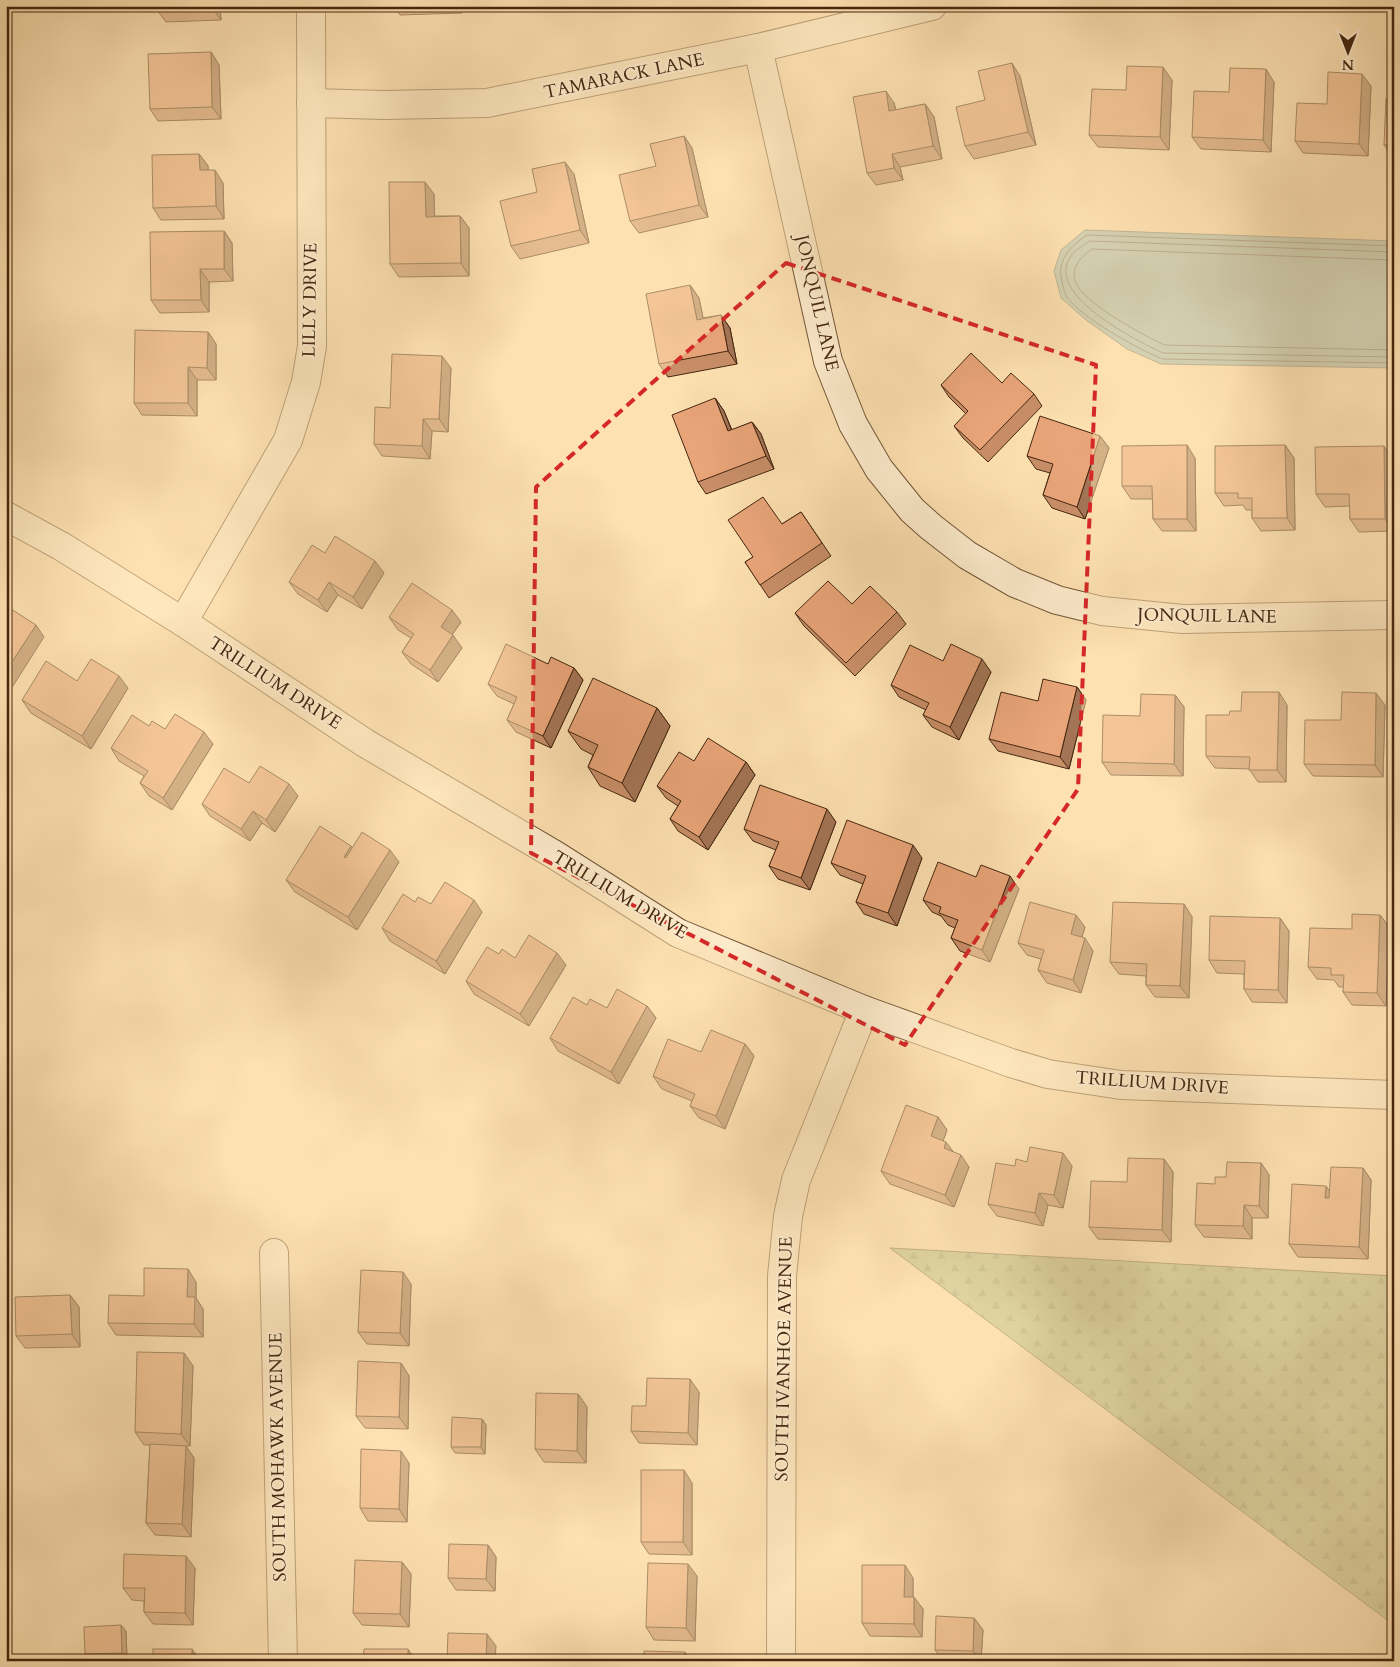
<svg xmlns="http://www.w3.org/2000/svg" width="1400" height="1667" font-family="Cardo,serif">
	<defs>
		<pattern id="forest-firs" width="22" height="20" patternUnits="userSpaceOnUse" patternTransform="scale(1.25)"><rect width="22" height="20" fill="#bbc48f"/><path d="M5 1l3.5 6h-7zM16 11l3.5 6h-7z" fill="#a2a87a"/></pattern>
	</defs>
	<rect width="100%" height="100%" fill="#fee1b1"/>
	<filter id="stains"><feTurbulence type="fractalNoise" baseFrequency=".004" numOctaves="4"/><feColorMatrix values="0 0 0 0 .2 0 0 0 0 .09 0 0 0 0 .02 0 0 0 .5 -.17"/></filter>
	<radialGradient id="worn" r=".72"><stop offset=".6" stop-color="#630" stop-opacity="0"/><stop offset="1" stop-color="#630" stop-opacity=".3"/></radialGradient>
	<polygon fill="url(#forest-firs)" stroke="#807650" points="890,1248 1394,1276 1394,1625"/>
	<polygon fill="#a2bcb3" stroke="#7d8072" points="1085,230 1394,241 1394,368 1161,364 1127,349 1086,320 1061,298 1054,271 1061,250"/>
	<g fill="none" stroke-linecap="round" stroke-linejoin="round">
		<g stroke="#747262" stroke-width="1">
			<path d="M1394 246 1087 235C1071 246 1056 260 1062 281 1063 285 1064 292 1066 296 1083 319 1135 347 1162 359L1394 363"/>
			<path d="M1394 252 1090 241C1084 245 1075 250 1071 256 1043 294 1137 341 1163 353L1394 357"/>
			<path d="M1394 260 1092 249C1079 258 1068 271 1078 287 1090 306 1144 336 1165 345L1394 350"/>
		</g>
		<defs>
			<g id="minor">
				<polyline points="758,48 828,361 853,424 879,469 912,510 931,527 967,555 1015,583 1057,600 1102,611 1183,619 1394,615"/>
				<polyline points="311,103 384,105 487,103 758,48 932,6"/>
				<polyline points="6,516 61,546 183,622 365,743 555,855 678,933 864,1010 1011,1063 1048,1074 1121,1085 1394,1095"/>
				<polyline points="183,622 288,440 306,382 312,346 311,6"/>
				<polyline points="274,1253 283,1661"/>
				<polyline points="781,1661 782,1276 788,1216 796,1180 864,1010"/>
			</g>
		</defs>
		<use href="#minor" stroke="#735638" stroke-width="30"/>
		<use href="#minor" stroke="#feeccc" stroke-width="28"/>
	</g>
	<g fill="#c88e68" stroke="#452710">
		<polygon points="157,6 220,6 221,20 166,22 157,10"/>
		<polygon points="394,6 461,6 462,13 400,15"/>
		<polygon points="211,52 219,65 221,119 158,121 150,109"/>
		<polygon points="1020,76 1036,145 974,159 965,146 985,100"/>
		<polygon points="1172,80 1169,150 1098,147 1089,135 1126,90"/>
		<polygon points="1274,82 1271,152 1201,149 1192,137"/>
		<polygon points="1371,86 1368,156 1303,153 1295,141 1327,104"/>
		<polygon points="1394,99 1394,157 1393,157 1384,145"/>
		<polygon points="894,103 896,110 925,104 934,117 942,159 900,167 903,180 876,185 867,173"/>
		<polygon points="684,136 692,148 708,217 639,233 630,221 656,166"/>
		<polygon points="199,154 208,166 208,170 223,183 224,219 161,220 153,208"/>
		<polygon points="574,174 589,243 520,259 511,246 537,192"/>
		<polygon points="434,194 434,216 460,216 469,228 469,276 399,277 390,264"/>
		<polygon points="224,231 232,243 233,281 209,282 209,312 160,313 151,300"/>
		<polygon points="690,285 699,298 703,318 721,315 730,328 737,364 668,377 659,364"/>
		<polygon points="208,332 216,344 216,380 197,380 197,416 142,415 134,403"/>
		<polygon points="451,368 448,432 432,431 430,459 382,456 374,444 390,408"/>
		<polygon points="1002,383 1034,394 1042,406 988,462 963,438 954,426 966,414 949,397 941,385"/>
		<polygon points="715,398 724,411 732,430 752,422 761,434 774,469 706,494 698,482"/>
		<polygon points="1100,436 1109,448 1085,519 1052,508 1043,495 1050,473 1036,469 1027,456"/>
		<polygon points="1285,445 1294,458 1295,530 1261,531 1252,518 1252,510 1246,510 1243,505 1224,506 1215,493"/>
		<polygon points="1195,458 1196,531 1162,531 1153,519 1153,499 1131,499 1122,486"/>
		<polygon points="1392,459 1394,531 1359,532 1350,519 1350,506 1325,507 1316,494"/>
		<polygon points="801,512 831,556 769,598 745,562 753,557 782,524"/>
		<polygon points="325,553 384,573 362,609 338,595 327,612 298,594 289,582"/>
		<polygon points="852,604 897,612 906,624 855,676 804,626 795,613"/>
		<polygon points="389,617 461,622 452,635 462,648 438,682 411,664 402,652 411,638 398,630"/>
		<polygon points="548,664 574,668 583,680 551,748 516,732 507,720 514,704 497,696 488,684"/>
		<polygon points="991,672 959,740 932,727 923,715 926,710 899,697 891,685"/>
		<polygon points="77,681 128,688 91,749 31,713 22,700"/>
		<polygon points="1077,687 1086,700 1069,769 998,751 989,739 1038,701"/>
		<polygon points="1175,695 1184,707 1183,776 1111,775 1102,762 1140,716"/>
		<polygon points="1287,705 1286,782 1258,782 1249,769 1215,768 1206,756 1241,711"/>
		<polygon points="1385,705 1383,777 1313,776 1304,764 1341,720"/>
		<polygon points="657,708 670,726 635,802 600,786 588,767 593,755 581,749 568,731"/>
		<polygon points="149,726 165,729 213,744 172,810 149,796 140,783 144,776 119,761 111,748"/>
		<polygon points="694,761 746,762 755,775 708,850 678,831 670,819 678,806 666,798 657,786"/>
		<polygon points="249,783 298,796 275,832 262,823 250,841 210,816 202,804"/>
		<polygon points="836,822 810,890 778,879 769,866 776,850 753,841 744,829"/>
		<polygon points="922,858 897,926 864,914 856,902 863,884 840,875 831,863"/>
		<polygon points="399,862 357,930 295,892 286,880"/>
		<polygon points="976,877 1019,889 990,962 960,951 951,938 955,928 948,925 941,916 932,912 923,900"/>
		<polygon points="431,904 482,912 445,974 390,941 382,928"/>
		<polygon points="1184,904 1192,917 1189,998 1155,997 1146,985 1146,976 1119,974 1110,962"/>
		<polygon points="1380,915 1389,927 1386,1006 1352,1005 1343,992 1344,987 1339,987 1334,980 1317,979 1308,967 1352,929"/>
		<polygon points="1280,918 1289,931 1287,1003 1252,1002 1244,989 1244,974 1217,973 1209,960"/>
		<polygon points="1085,927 1082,937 1093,951 1081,993 1047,983 1038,970 1041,959 1027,955 1018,943"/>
		<polygon points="499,954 515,958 566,965 529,1026 474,994 466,981"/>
		<polygon points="587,1005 607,1008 647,1006 656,1018 619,1084 558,1051 550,1038"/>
		<polygon points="745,1044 754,1056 725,1129 699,1118 690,1106 692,1101 662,1089 653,1076 701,1052"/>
		<polygon points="938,1117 947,1130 943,1141 969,1167 954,1207 890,1184 881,1171"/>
		<polygon points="1164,1159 1173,1172 1171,1242 1098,1239 1089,1227"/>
		<polygon points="1027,1162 1072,1166 1063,1208 1048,1205 1043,1226 997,1216 988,1204 1015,1166"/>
		<polygon points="1261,1163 1269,1175 1268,1218 1252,1218 1252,1239 1204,1237 1195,1225 1215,1184 1226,1177"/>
		<polygon points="1363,1168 1371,1180 1368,1259 1298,1257 1289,1244 1330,1192"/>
		<polygon points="196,1282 196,1298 203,1309 203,1337 116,1335 108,1323 144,1296"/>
		<polygon points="411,1284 409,1346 367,1344 358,1332"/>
		<polygon points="70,1295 79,1307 80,1347 25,1348 16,1336"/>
		<polygon points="184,1353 193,1366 190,1446 186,1446 194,1458 191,1537 155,1535 146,1523 150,1445 144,1445 135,1432"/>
		<polygon points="401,1363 409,1376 408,1429 365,1428 356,1416"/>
		<polygon points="699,1392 697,1445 639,1443 631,1431 646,1406"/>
		<polygon points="578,1394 587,1407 586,1463 544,1462 535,1449"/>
		<polygon points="482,1419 486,1425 485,1454 455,1453 451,1447"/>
		<polygon points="409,1463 407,1522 368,1521 360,1508"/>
		<polygon points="692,1483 692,1555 649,1554 641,1542"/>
		<polygon points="488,1545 496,1557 495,1591 456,1590 448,1578"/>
		<polygon points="402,1562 411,1574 409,1627 362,1625 353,1613"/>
		<polygon points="195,1568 193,1625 153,1624 144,1612 144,1601 132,1600 123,1588"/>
		<polygon points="697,1576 695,1641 654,1640 646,1627"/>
		<polygon points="913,1578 913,1597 923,1609 922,1637 870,1636 862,1623"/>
		<polygon points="974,1618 983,1630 981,1661 943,1661 935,1650"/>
		<polygon points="126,1631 127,1659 89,1661 85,1654"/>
	</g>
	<g fill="#a37455" stroke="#452710">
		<polygon points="212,6 220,6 221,20 212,8"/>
		<polygon points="457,6 461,6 462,13"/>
		<polygon points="211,52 219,65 221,119 212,107"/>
		<polygon points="1012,63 1020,76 1036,145 1028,132"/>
		<polygon points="1163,67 1172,80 1169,150 1160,137"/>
		<polygon points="1266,69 1274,82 1271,152 1263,140"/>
		<polygon points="1362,74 1371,86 1368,156 1359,144"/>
		<polygon points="886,91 894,103 898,123 889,111"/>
		<polygon points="925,104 934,117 942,159 933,146"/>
		<polygon points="684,136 692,148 708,217 699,205"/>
		<polygon points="199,154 208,166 208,183 200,170"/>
		<polygon points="892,154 900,167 903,180 894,168"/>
		<polygon points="565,162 574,174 589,243 580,230"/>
		<polygon points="215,170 223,183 224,219 216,206"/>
		<polygon points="425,182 434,194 435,229 426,217"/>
		<polygon points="460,216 469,228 469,276 461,263"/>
		<polygon points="224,231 232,243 233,281 224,269"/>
		<polygon points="200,269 209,282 209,312 201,300"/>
		<polygon points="690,285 699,298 706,332 697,320"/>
		<polygon points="721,315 730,328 737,364 728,351"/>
		<polygon points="208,332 216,344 216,380 207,368"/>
		<polygon points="442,356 451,368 448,432 439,419"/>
		<polygon points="188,367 197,380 197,416 188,403"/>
		<polygon points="715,398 724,411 737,444 728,431"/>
		<polygon points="423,419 432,431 430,459 422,446"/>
		<polygon points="752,422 761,434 774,469 766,456"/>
		<polygon points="1100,436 1109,448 1085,519 1077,507"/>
		<polygon points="1187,445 1195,458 1196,531 1187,519"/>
		<polygon points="1285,445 1294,458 1295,530 1287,518"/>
		<polygon points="1384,446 1392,459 1394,531 1385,519"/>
		<polygon points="375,561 384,573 362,609 353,597"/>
		<polygon points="329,582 338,595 327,612 318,600"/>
		<polygon points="452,610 461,622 449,639 441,627"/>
		<polygon points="36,625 44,637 6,697 6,671"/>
		<polygon points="453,635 462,648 438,682 430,670"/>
		<polygon points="982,659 991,672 959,740 950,727"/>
		<polygon points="574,668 583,680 551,748 543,736"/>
		<polygon points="119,676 128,688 91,749 82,736"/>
		<polygon points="1077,687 1086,700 1069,769 1060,757"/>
		<polygon points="1279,692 1287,705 1286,782 1277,770"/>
		<polygon points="1376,693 1385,705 1383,777 1375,765"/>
		<polygon points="1175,695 1184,707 1183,776 1174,764"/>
		<polygon points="657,708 670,726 635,802 622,783"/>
		<polygon points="204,732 213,744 172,810 163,798"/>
		<polygon points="746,762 755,775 708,850 699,837"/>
		<polygon points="289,784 298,796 275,832 266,820"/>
		<polygon points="827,809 836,822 810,890 801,878"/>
		<polygon points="253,811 262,823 250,841 241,829"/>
		<polygon points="913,845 922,858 897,926 888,913"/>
		<polygon points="351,846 360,858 353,869 344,857"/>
		<polygon points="390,850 399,862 357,930 348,917"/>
		<polygon points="1010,876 1019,889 990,962 982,950"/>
		<polygon points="474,900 482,912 445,974 436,961"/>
		<polygon points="1184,904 1192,917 1189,998 1180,986"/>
		<polygon points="1076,915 1085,927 1079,947 1071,934"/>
		<polygon points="1380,915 1389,927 1386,1006 1377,993"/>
		<polygon points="1280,918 1289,931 1287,1003 1278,990"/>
		<polygon points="1085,938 1093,951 1081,993 1073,980"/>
		<polygon points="557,953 566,965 529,1026 520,1014"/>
		<polygon points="647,1006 656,1018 619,1084 611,1072"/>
		<polygon points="745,1044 754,1056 725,1129 716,1116"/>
		<polygon points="938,1117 947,1130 940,1149 931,1136"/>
		<polygon points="946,1142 955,1154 944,1148"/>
		<polygon points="1063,1153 1072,1166 1063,1208 1054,1195"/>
		<polygon points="961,1155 969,1167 954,1207 945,1195"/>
		<polygon points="1164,1159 1173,1172 1171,1242 1162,1230"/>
		<polygon points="1261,1163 1269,1175 1268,1218 1259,1206"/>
		<polygon points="1363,1168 1371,1180 1368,1259 1359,1247"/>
		<polygon points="1326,1186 1334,1198 1325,1198"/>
		<polygon points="1039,1193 1048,1205 1043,1226 1035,1213"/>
		<polygon points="1244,1205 1252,1218 1252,1239 1243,1226"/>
		<polygon points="188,1269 196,1282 196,1298 203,1309 203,1337 194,1324 187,1297"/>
		<polygon points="403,1272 411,1284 409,1346 400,1333"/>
		<polygon points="70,1295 79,1307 80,1347 72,1334"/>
		<polygon points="184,1353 193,1366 190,1446 181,1434"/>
		<polygon points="401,1363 409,1376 408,1429 399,1417"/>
		<polygon points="690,1379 699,1392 697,1445 688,1433"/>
		<polygon points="578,1394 587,1407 586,1463 577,1451"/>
		<polygon points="482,1419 486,1425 485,1454 481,1447"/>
		<polygon points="186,1446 194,1458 191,1537 182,1524"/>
		<polygon points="401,1451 409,1463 407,1522 399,1509"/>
		<polygon points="684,1470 692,1483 692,1555 683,1542"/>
		<polygon points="488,1545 496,1557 495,1591 486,1579"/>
		<polygon points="186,1556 195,1568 193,1625 185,1613"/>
		<polygon points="402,1562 411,1574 409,1627 400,1614"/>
		<polygon points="688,1564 697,1576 695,1641 686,1628"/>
		<polygon points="905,1565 913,1578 913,1609 904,1597"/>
		<polygon points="914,1597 923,1609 922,1637 914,1624"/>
		<polygon points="974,1618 983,1630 981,1661 980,1661 973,1651"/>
		<polygon points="121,1625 126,1631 127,1659 122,1653"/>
		<polygon points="487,1634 496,1646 495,1661 486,1661"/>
		<polygon points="192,1649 201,1661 192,1661"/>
		<polygon points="408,1649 416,1661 408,1661"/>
		<polygon points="685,1652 691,1661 684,1661"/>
	</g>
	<g fill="#e9a579" stroke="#452710">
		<polygon points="157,6 212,6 212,8 157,10"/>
		<polygon points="211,52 212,107 150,109 148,54"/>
		<polygon points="1012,63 1028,132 965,146 956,107 985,100 978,71"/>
		<polygon points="1127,66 1163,67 1160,137 1089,135 1092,89 1126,90"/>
		<polygon points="1230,68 1266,69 1263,140 1192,137 1194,91 1229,92"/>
		<polygon points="1328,72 1362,74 1359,144 1295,141 1297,103 1327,104"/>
		<polygon points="886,91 889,111 925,104 933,146 892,154 894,168 867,173 853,97"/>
		<polygon points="1386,99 1394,99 1394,145 1384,145"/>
		<polygon points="684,136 699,205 630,221 619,175 656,166 650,144"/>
		<polygon points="199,154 200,170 215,170 216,206 153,208 152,155"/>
		<polygon points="565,162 580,230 511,246 500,201 537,192 532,169"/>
		<polygon points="389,182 425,182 426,217 460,216 461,263 390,264"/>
		<polygon points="224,231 224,269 200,269 201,300 151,300 150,232"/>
		<polygon points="690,285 697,320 721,315 728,351 659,364 646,294"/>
		<polygon points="135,330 208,332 207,368 188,367 188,403 134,403"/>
		<polygon points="971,353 1002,383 1011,373 1034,394 980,450 954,426 968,411 941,385"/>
		<polygon points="392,354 442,356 439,419 423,419 422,446 374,444 375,407 390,408"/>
		<polygon points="715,398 728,431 752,422 766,456 698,482 672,415"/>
		<polygon points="1040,416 1100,436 1077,507 1043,495 1053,464 1027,456"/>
		<polygon points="1187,445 1187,519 1153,519 1152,486 1122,486 1122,446"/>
		<polygon points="1285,445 1287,518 1252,518 1252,498 1238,498 1238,493 1215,493 1215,446"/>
		<polygon points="1384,446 1385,519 1350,519 1349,494 1316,494 1315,447"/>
		<polygon points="763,497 782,524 801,512 822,543 760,585 745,562 753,557 728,520"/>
		<polygon points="335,536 375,561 353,597 329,582 318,600 289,582 312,545 325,553"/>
		<polygon points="828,581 852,604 870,586 897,612 846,663 795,613"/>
		<polygon points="412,583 452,610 441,627 453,635 430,670 402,652 414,634 389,617"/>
		<polygon points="8,607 36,625 6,671 6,610"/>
		<polygon points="506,644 548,664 551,657 574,668 543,736 507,720 517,697 488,684"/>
		<polygon points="951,644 982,659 950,727 923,715 929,703 891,685 910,645 943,661"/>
		<polygon points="91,659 119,676 82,736 22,700 46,661 77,681"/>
		<polygon points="593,678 657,708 622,783 588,767 598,745 568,731"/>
		<polygon points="1043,679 1077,687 1060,757 989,739 1001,692 1038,701"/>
		<polygon points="1242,692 1279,692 1277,770 1249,770 1250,757 1206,756 1206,715 1229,715 1230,711 1241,711"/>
		<polygon points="1342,692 1376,693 1375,765 1304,764 1305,720 1341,720"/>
		<polygon points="1141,694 1175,695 1174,764 1102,762 1103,715 1140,716"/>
		<polygon points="175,714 204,732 163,798 140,783 148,771 111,748 132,715 149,726 152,721 165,729"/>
		<polygon points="708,738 746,762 699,837 670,819 681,801 657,786 679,752 694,761"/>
		<polygon points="260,766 289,784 266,820 253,811 241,829 202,804 224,768 249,783"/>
		<polygon points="760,785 827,809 801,878 769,866 779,842 744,829"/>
		<polygon points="847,820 913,845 888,913 856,902 866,876 831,863"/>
		<polygon points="320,826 351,846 344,857 346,858 362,832 390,850 348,917 286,880"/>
		<polygon points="938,862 976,877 981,865 1010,876 982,950 951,938 958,920 939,913 941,907 923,900"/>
		<polygon points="445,882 474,900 436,961 382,928 403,894 415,902 418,897 431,904"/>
		<polygon points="1030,902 1076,915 1071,934 1085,938 1073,980 1038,970 1044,950 1018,943"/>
		<polygon points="1113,902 1184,904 1180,986 1146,985 1147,964 1110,962"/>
		<polygon points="1352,914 1380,915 1377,993 1343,992 1344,975 1331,975 1331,968 1308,967 1310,928 1352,929"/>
		<polygon points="1210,916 1280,918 1278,990 1244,989 1245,961 1209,960"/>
		<polygon points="529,935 557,953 520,1014 466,981 487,947 499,954 502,949 515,958"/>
		<polygon points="617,989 647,1006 611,1072 550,1038 573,997 587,1005 590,999 607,1008"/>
		<polygon points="711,1030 745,1044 716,1116 690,1106 695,1094 653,1076 668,1039 701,1052"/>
		<polygon points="906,1105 938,1117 931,1136 946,1142 944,1148 961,1155 945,1195 881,1171"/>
		<polygon points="1030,1147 1063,1153 1054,1195 1039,1193 1035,1213 988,1204 996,1163 1015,1166 1016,1159 1027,1162"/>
		<polygon points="1128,1158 1164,1159 1162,1230 1089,1227 1091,1181 1127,1182"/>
		<polygon points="1227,1162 1261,1163 1259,1206 1244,1205 1243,1226 1195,1225 1197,1183 1215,1184 1215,1177 1226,1177"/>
		<polygon points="1331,1167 1363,1168 1359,1247 1289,1244 1292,1184 1326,1186 1325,1198 1329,1198"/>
		<polygon points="1392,1190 1394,1191 1394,1233 1391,1233"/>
		<polygon points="144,1268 188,1269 187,1297 195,1297 194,1324 108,1323 109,1295 144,1296"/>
		<polygon points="361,1270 403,1272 400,1333 358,1332"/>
		<polygon points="70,1295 72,1334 16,1336 15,1297"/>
		<polygon points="137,1352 184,1353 181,1434 135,1432"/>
		<polygon points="358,1361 401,1363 399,1417 356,1416"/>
		<polygon points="647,1378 690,1379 688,1433 631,1431 632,1406 646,1406"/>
		<polygon points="536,1393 578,1394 577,1451 535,1449"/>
		<polygon points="452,1417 482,1419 481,1447 451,1447"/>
		<polygon points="150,1444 186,1446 182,1524 146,1523"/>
		<polygon points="361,1449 401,1451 399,1509 360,1508"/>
		<polygon points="641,1470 684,1470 683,1542 641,1542"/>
		<polygon points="449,1544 488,1545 486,1579 448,1578"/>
		<polygon points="124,1554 186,1556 185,1613 144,1612 145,1588 123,1588"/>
		<polygon points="355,1560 402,1562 400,1614 353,1613"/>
		<polygon points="648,1563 688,1564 686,1628 646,1627"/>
		<polygon points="862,1565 905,1565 904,1597 914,1597 914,1624 862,1623"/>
		<polygon points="936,1616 974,1618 973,1651 935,1650"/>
		<polygon points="121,1625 122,1653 85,1654 84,1627"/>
		<polygon points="448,1633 487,1634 486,1661 447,1661"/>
		<rect x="153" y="1649" width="39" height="12"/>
		<polygon points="364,1649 408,1649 408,1661 363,1661"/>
		<polygon points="644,1651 685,1652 684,1661 644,1661"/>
		<polygon points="866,1655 908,1657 907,1661 866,1661"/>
	</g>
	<path d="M0 0H1400V1667H0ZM786 263 1096 365 1078 789 905 1045 531 853 536 487Z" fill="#fee1b1" fill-opacity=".55" fill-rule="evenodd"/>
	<path fill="none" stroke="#d62828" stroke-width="4" stroke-dasharray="10 6" stroke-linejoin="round" d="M786 263 1096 365 1078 789 905 1045 531 853 536 487Z"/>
	<g text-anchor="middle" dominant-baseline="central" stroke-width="4" stroke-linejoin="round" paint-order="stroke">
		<g font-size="18" fill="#452710" stroke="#feeccc">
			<text transform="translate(624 76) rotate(-12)">TAMARACK LANE</text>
			<text transform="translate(310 300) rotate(-89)">LILLY DRIVE</text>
			<text transform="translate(817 303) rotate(77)">JONQUIL LANE</text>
			<text transform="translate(1207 616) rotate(1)">JONQUIL LANE</text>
			<text transform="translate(275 683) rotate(33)">TRILLIUM DRIVE</text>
			<text transform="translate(620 895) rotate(31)">TRILLIUM DRIVE</text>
			<text transform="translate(1152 1083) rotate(4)">TRILLIUM DRIVE</text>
			<text transform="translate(784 1359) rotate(-89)">SOUTH IVANHOE AVENUE</text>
			<text transform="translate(278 1457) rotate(-91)">SOUTH MOHAWK AVENUE</text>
		</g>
	</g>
	<rect width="1400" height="1667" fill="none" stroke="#fee1b1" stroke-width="25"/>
	<rect x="8" y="8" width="1385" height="1652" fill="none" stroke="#452710" stroke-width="2.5"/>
	<rect x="12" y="12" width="1375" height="1642" fill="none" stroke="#452710"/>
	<g transform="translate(1348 52) rotate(180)" stroke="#feeccc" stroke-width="4" paint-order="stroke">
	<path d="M0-4L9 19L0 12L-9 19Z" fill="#452710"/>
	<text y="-8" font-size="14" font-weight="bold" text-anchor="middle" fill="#452710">N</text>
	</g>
	<rect width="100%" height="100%" filter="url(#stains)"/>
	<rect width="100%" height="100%" fill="url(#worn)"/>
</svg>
